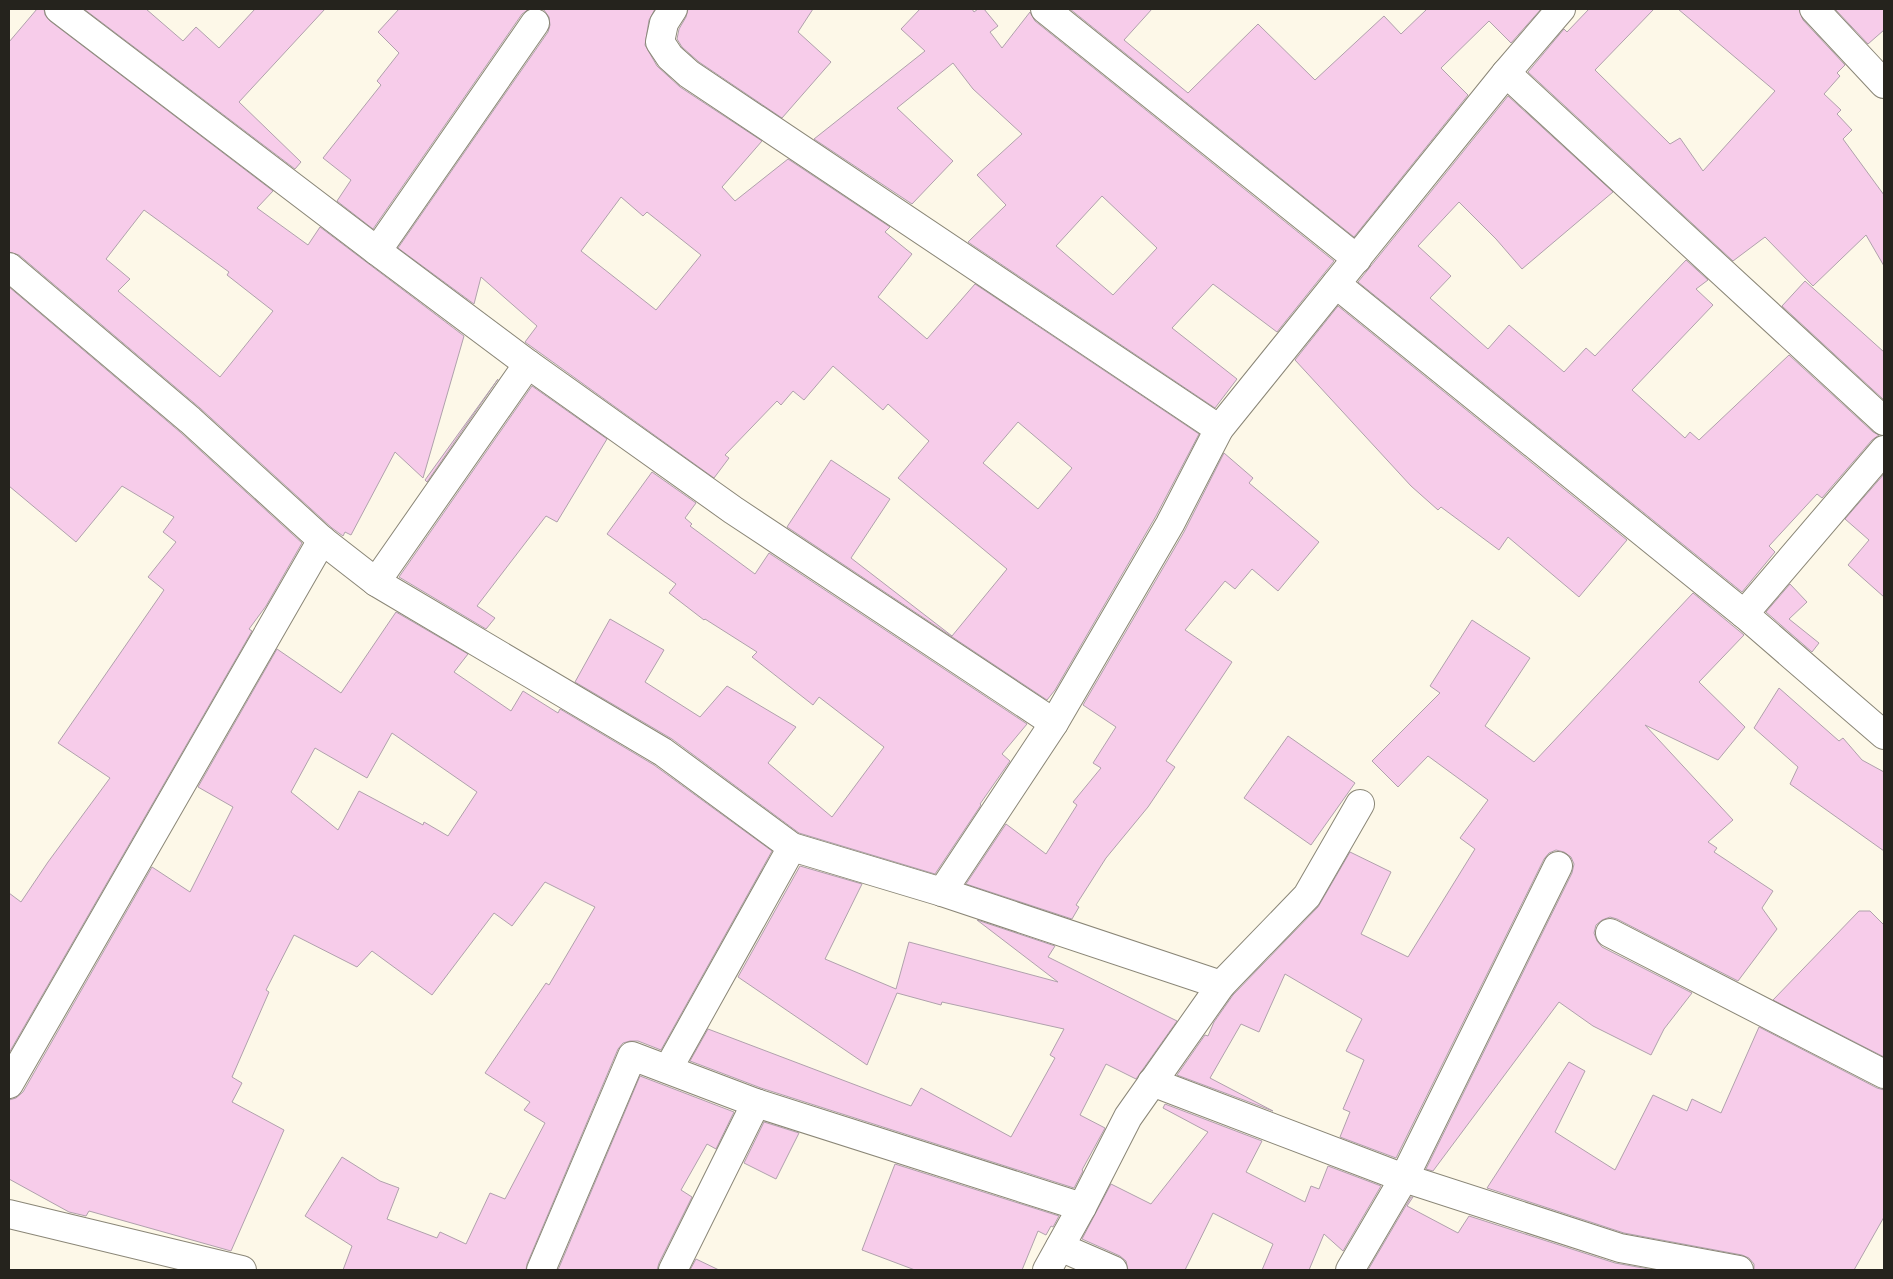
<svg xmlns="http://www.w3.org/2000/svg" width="1893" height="1279" font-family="Lato,sans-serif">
	<rect width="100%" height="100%" fill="#fdf8e8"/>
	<g fill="#f7ccea" stroke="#b0a1ac" fill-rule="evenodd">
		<path d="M37 9H44L45 15 50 21 273 191 257 208 308 245 320 227 464 336 423 478 395 452 351 535 345 532 343 536 332 528 200 408 19 255 9 252V42ZM144 210 229 272 227 275 273 311 220 377 118 291 130 279 106 259Z"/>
		<polygon points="84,9 146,9 183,41 196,27 219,48 255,9 325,9 239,102 301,162 295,169"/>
		<polygon points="399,9 529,9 522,14 373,229 337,201 351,180 323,158 381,85 377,81 399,53 378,32"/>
		<path d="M540 9H655L649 20 645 45 657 66 680 87 762 141 722 187 735 201 788 159 890 227 885 232 912 254 878 297 927 339 975 284 1199 434 1156 516 1055 690 1047 700 787 527 831 460 890 499 851 558 952 636 1007 569 898 478 929 441 888 404 883 410 833 366 804 400 793 391 781 405 777 401 725 455 729 458 714 478 525 342 537 326 481 277 474 304 398 248 548 32 550 25 549 17 544 10ZM621 197 643 216 647 212 701 255 656 310 581 251ZM1018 422 1072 468 1038 509 983 463Z"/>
		<polygon points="688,9 813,9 798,32 831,62 782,118 699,62 682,47 677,39 679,29 686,17"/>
		<path d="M920 9H972L974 12 978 9H984L998 26 990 32 1002 48 1030 12 1035 21 1334 261 1277 332 1213 284 1172 328 1237 379 1215 408 968 242 1006 205 977 175 1022 134 973 89 953 63 897 108 953 161 912 204 814 139 925 51 901 29ZM1102 196 1157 248 1113 295 1056 246Z"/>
		<polygon points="1070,9 1152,9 1124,40 1188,93 1258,24 1315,80 1384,16 1401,34 1427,9 1541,9 1511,43 1489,21 1441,68 1468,95 1354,237"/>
		<polygon points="1589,9 1654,9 1595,70 1670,144 1680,138 1703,171 1775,91 1678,9 1799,9 1803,20 1845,65 1837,73 1840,76 1824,94 1841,110 1837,114 1852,130 1843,139 1884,195 1884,266 1866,235 1813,286 1765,237 1733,261 1528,72 1564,29 1567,32"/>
		<polygon points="1835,9 1884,9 1884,30 1868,44"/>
		<polygon points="1508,96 1613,192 1522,269 1496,239 1459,202 1418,246 1451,276 1430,298 1488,349 1509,325 1564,372 1586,348 1595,356 1686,260 1708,280 1696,289 1713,305 1632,390 1685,438 1690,432 1699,440 1789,355 1873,432 1879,435 1872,440 1822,498 1817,494 1769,546 1775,552 1742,592 1358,282"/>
		<polygon points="1805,281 1884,352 1884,400 1782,306"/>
		<polygon points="9,287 180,432 302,543 266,606 249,629 252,631 9,1053 9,893 21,902 48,862 110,778 58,743 164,590 148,577 176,542 163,532 174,517 122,486 76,542 9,486"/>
		<polygon points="1338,306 1627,540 1579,597 1508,537 1499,550 1441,507 1438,510 1411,486 1295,360"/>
		<polygon points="498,379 427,482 425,480"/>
		<polygon points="532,386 607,439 557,522 546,516 477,606 495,618 486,629 399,577"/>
		<polygon points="1224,453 1253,478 1249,483 1319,542 1278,591 1252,569 1235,589 1225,581 1185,630 1232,662 1166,761 1175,767 1148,807 1106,858 1076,905 1079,907 1072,919 966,884 1006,824 1046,854 1077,805 1073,802 1101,768 1093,763 1116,727 1083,705 1184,532"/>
		<polygon points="652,472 696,503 685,518 692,524 690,526 755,574 769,553 1027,724 1002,754 1010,761 980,804 981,805 935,874 799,833 672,739 575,682 610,619 664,650 645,682 700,717 727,686 796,727 768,763 832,817 884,747 819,697 813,705 752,657 757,652 705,619 704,620 669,593 676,584 607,534"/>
		<polygon points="1884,474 1884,597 1848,565 1869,540 1845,519"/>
		<polygon points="1790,584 1807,602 1789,619 1819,643 1812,652 1766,612"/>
		<polygon points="1693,593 1744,635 1699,682 1745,727 1718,760 1645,725 1733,820 1708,842 1717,848 1714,852 1773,891 1762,908 1777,929 1738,981 1617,919 1610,917 1602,920 1596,925 1594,933 1597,941 1602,947 1692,993 1664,1029 1651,1055 1593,1026 1559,1002 1433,1171 1426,1169 1572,873 1574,864 1571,857 1564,852 1556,850 1549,853 1544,859 1396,1158 1340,1137 1350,1112 1343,1109 1364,1060 1346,1051 1362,1019 1285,974 1259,1032 1241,1024 1210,1078 1273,1111 1177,1075 1205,1035 1208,1036 1214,1022 1233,995 1318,907 1350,852 1391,872 1361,934 1408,957 1475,849 1460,838 1488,800 1428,756 1398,787 1372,761 1440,693 1430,686 1472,620 1530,658 1485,726 1534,762"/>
		<path d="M396 612 468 654 454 672 511 711 523 691 558 713 560 709 654 765 772 851 661 1050 638 1041H630L623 1043 618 1049 527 1264 526 1270H343L352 1246 305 1216 342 1157 380 1181 399 1188 387 1219 437 1238 440 1232 466 1244 490 1193 505 1199 545 1123 524 1110 530 1102 485 1073 546 983 549 985 595 907 545 882 512 926 494 913 432 995 372 951 357 967 294 935 266 990 269 992 232 1077 242 1083 232 1102 284 1130 231 1251 89 1211 86 1216 69 1212 9 1179V1100L16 1098 23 1092 152 867 190 892 233 807 198 787 277 649 341 693ZM392 733 477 792 448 836 424 822 423 825 359 791 338 830 291 792 315 748 367 778Z"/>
		<polygon points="1779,688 1839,741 1843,738 1862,760 1884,772 1884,851 1790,784 1798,767 1754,728"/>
		<polygon points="1288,736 1355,783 1311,845 1244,798"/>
		<polygon points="800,866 862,884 825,959 896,989 909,942 1058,982 977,920 1055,946 1048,957 1177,1021 1136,1079 1106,1064 1080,1115 1105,1128 1082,1170 1083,1171 1074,1188 761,1088 690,1061 708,1029 911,1106 921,1088 1011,1137 1055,1058 1050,1055 1064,1029 942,1002 941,1005 897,993 867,1065 738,977"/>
		<polygon points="1859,911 1870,911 1884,925 1884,1057 1773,1000"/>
		<polygon points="1759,1027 1877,1088 1884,1090 1884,1217 1854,1270 1754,1270 1754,1264 1749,1258 1742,1255 1624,1233 1487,1188 1569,1062 1585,1071 1555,1132 1615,1170 1653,1095 1687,1111 1692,1099 1721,1113"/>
		<polygon points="640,1076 734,1112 716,1149 707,1144 681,1190 692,1197 659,1263 657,1270 558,1270"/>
		<polygon points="1165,1104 1262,1141 1246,1172 1305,1202 1311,1186 1319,1189 1328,1166 1381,1186 1343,1251 1324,1234 1309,1270 1262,1270 1273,1244 1213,1213 1185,1270 1128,1270 1126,1261 1120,1256 1082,1239 1111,1184 1151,1204 1208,1132 1163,1108"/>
		<polygon points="764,1122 799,1133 776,1179 744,1163"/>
		<polygon points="895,1164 1059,1216 1053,1227 1051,1226 1046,1235 1038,1231 1022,1270 915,1270 862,1250"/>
		<polygon points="1411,1197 1413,1197 1407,1206 1458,1233 1469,1216 1615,1263 1654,1270 1368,1270"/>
		<polygon points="696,1259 719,1270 690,1270"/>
	</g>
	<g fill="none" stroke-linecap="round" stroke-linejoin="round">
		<defs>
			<g id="street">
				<polyline points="59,9 377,251 535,23"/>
				<polyline points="673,9 664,23 660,42 670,57 689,74 1219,429"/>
				<polyline points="1045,9 1357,259"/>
				<polyline points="1814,9 1884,84"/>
				<polyline points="1506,73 1884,421"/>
				<polyline points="377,251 528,364 733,510 1054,723"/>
				<polyline points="9,267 190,420 322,540 376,582 663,752 792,847 942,892 1221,985"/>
				<polyline points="1336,284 1744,614 1884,735"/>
				<polyline points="376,582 528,364"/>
				<polyline points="1744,614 1884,450"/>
				<polyline points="942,892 1054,723 1170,524 1219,429 1506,73 1561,9"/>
				<polyline points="1610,933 1884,1074"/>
				<polyline points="668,1069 792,847"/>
				<polyline points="1152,1082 1404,1178 1620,1248 1739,1270"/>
				<polyline points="9,1084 322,540"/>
				<polyline points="9,1214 242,1270"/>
				<polyline points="1060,1247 1113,1270"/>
				<polyline points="541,1270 632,1056 756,1103 1082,1207"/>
				<polyline points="673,1270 756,1103"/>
				<polyline points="1047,1270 1082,1207 1128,1117 1221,985 1307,896 1360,804"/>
				<polyline points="1350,1270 1404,1178 1558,866"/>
			</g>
		</defs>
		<use href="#street" stroke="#8a8677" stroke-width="30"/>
		<use href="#street" stroke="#fff" stroke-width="28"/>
	</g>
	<rect width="1893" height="1279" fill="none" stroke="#25231d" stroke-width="20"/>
</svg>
